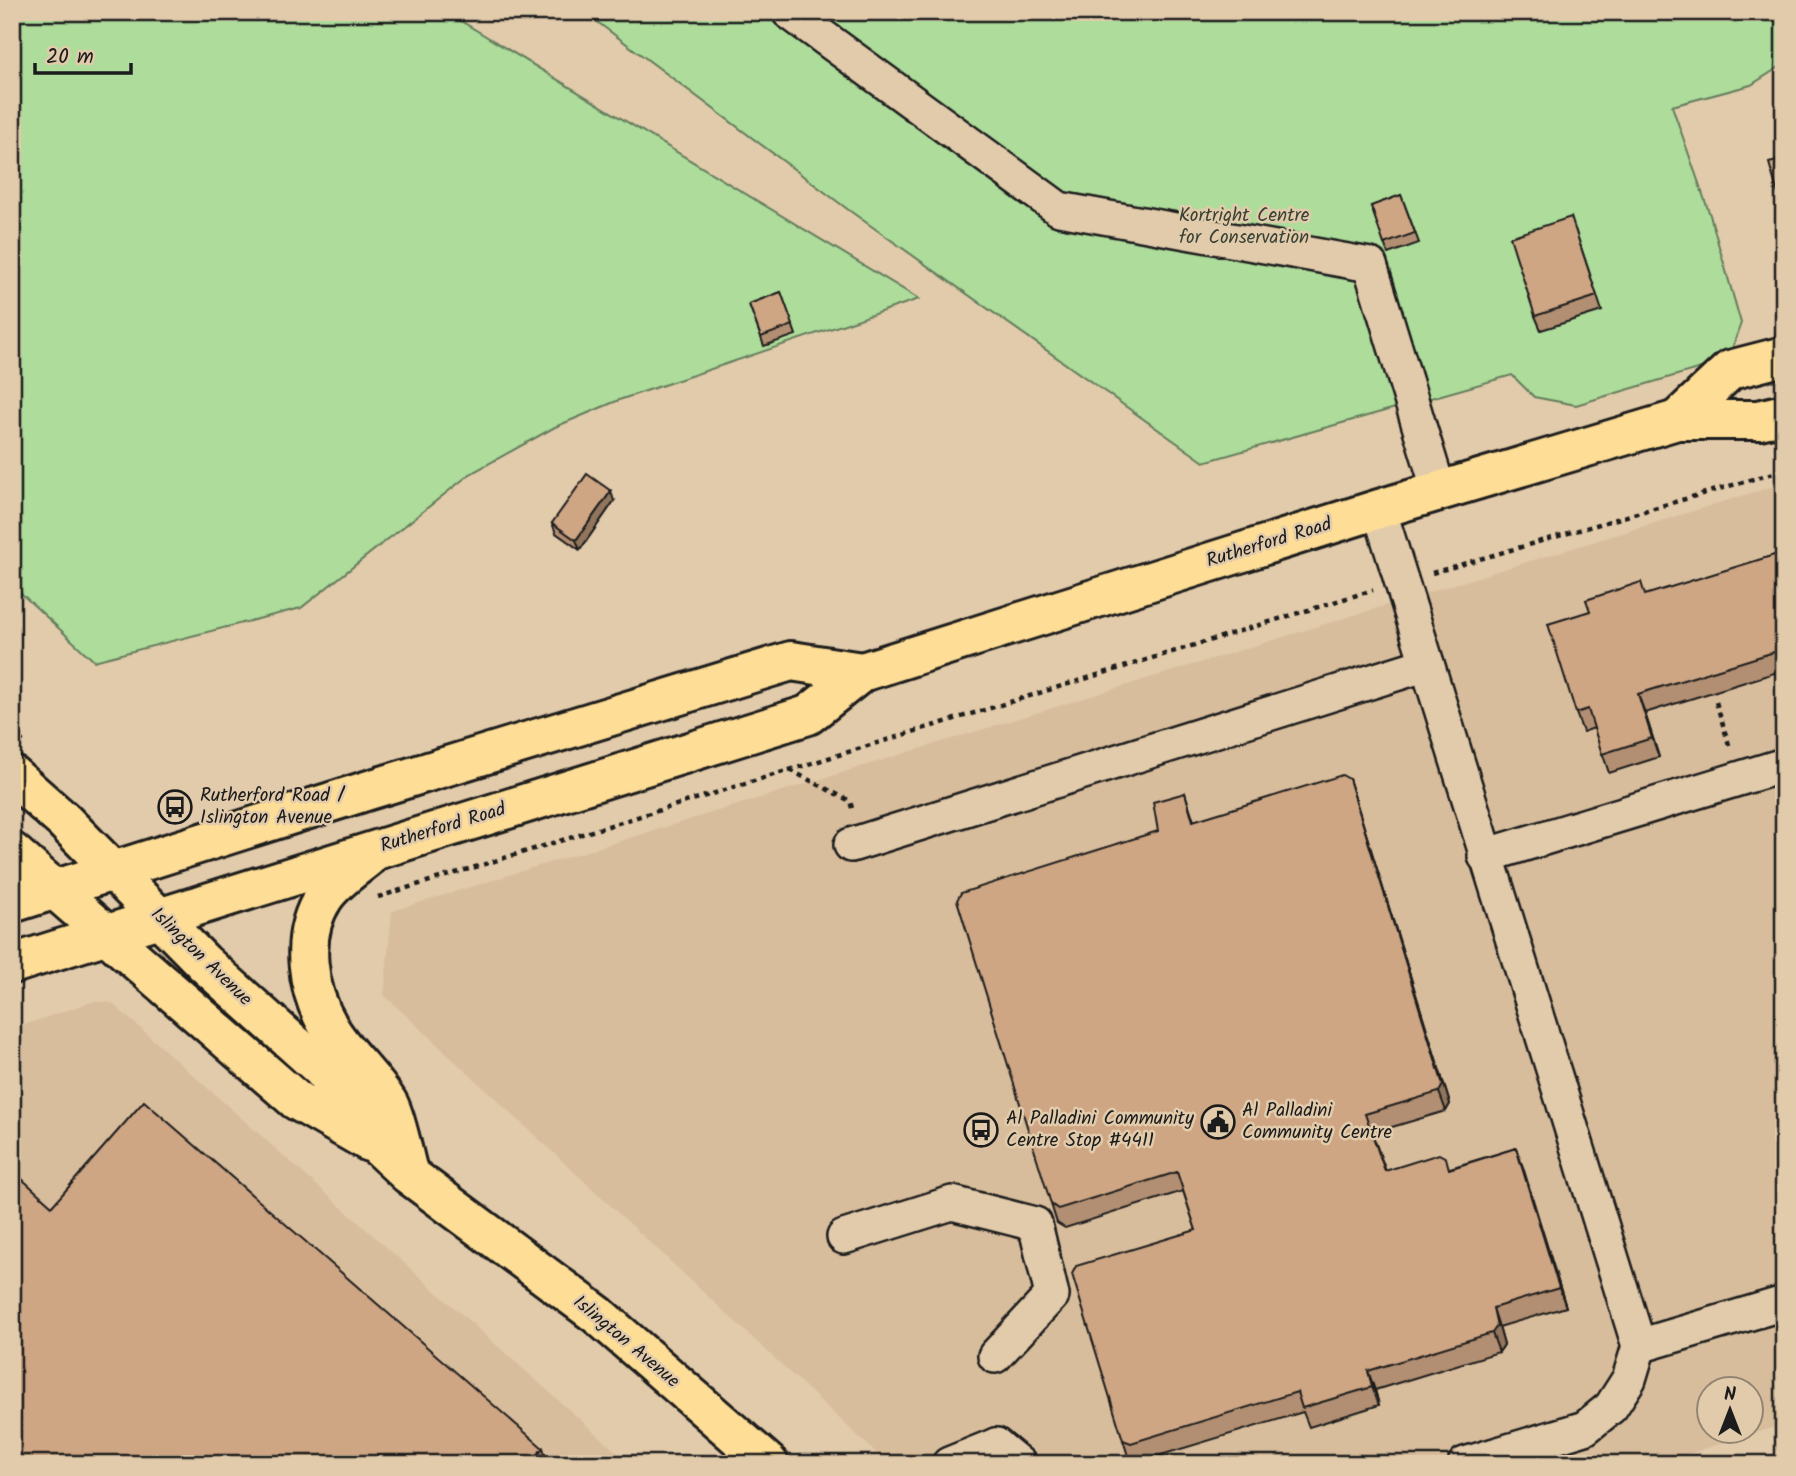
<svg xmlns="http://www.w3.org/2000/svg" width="1796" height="1476" font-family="Kalam,sans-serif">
	<rect width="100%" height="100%" fill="#e2cbab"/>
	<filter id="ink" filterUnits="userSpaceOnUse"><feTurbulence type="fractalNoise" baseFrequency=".0143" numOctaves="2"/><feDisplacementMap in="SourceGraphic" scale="14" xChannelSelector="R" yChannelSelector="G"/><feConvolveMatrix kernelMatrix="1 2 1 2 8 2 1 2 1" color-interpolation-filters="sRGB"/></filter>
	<g filter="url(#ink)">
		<g fill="#d8bd9c" fill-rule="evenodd">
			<path d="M1784 483V1424L1656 1464H888L384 995 392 911ZM1708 1388H1750V1430H1708Z"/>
			<polygon points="94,1001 112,1003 630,1464 12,1464 12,1029"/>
		</g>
		<g fill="#addc9b" stroke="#647c5c" stroke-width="2">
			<polygon points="12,12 446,12 919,299 619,400 555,427 470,474 301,608 94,661 12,585"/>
			<polygon points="584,12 1784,12 1784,64 1751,85 1672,106 1710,215 1741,323 1728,360 1576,405 1534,397 1512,375 1204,462 850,211"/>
		</g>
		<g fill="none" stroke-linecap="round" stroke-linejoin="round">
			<defs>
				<g id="minor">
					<polyline points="789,12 1059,209 1370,265 1439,491"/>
					<polyline points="1379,509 1639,1346 1629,1379 1611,1407 1585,1428 1465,1464"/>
					<polyline points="851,845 1427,664"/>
					<polyline points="1485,856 1784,765"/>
					<polyline points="844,1237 952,1203 1035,1224 1052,1295 995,1356"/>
					<polyline points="1639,1346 1784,1303"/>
					<polyline points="996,1445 1019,1464"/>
					<polyline points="949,1464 996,1445"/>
				</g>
				<g id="major">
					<polyline points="1677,420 1730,370 1784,356"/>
					<polyline points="12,775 63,820 204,963 322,1069 380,1148 408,1174 599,1316 769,1464"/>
					<polyline points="12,852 296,1100 369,1142"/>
					<path d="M367 858C352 870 335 881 324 897 298 936 307 991 330 1029 346 1056 374 1078 389 1105 397 1121 403 1154 408 1172"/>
					<polyline points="12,903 369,790 791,661 862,672"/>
					<polyline points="12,964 808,715 862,672 1379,509 1677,420 1759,420 1784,414"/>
				</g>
			</defs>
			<use href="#minor" stroke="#1c1c1c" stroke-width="38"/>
			<use href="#major" stroke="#1c1c1c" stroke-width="44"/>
			<g stroke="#1c1c1c" stroke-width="4.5" stroke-dasharray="5 5" stroke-linecap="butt">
				<polyline points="1432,573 1784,470"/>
				<polyline points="1716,702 1730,748"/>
				<polyline points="12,732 23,742"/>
				<polyline points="790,770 850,801 853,812"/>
				<polyline points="378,897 1373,590"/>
			</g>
			<use href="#minor" stroke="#e2cbab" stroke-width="33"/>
			<use href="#major" stroke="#fedd96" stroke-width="38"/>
		</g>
		<g fill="#b28f72" stroke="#1c1c1c" stroke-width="2">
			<polygon points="1401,195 1419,243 1388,254 1371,206"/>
			<polygon points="1576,232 1602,311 1541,330 1535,316"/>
			<polygon points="781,292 796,335 764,346 749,304"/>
			<polygon points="614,501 580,550 556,533 552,523"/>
			<polygon points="1784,552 1784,670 1645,713 1659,757 1609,773 1594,728 1583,732 1576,713 1646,595"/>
			<polygon points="1349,779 1355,798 1450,1104 1446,1111 1372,1133 1386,1171 1450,1168 1516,1148 1566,1307 1499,1327 1504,1345 1499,1352 1375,1390 1379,1405 1309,1427 1303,1412 1138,1462 1129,1459 1123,1440 1196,1230 1183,1191 1065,1228 1057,1223 1051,1204 1158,831 1185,793 1194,821"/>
		</g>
		<g fill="#91745c" stroke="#1c1c1c" stroke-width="2">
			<polygon points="611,491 614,501 580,550 576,540"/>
			<polygon points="1638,694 1645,713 1659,757 1652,738"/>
			<polygon points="1349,779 1355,798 1450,1104 1446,1111 1439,1092"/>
			<polygon points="1516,1148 1523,1167 1566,1307 1559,1288"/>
			<polygon points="1493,1308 1499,1327 1504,1345 1499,1352 1492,1333"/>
			<polygon points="1368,1371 1375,1390 1379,1405 1372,1387"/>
			<polygon points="543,1448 548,1462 546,1464 529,1464"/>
		</g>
		<g fill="#cfa684" stroke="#1c1c1c" stroke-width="2">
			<polygon points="1784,159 1784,215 1769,163"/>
			<polygon points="1401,195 1415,233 1384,244 1371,206"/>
			<polygon points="1571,217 1597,296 1535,316 1510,237"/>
			<polygon points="781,292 793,325 761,337 749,304"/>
			<polygon points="587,474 611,491 576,540 552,523"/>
			<polygon points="1784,552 1784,649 1638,694 1652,738 1602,754 1588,709 1576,713 1548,624 1590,611 1586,600 1641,582 1645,595"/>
			<polygon points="1342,775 1349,779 1443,1085 1439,1092 1365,1114 1385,1171 1439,1154 1446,1158 1449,1169 1516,1148 1559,1288 1493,1308 1497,1326 1492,1333 1368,1371 1372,1387 1302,1408 1297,1392 1131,1443 1123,1440 1072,1274 1076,1266 1196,1230 1177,1172 1058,1209 1051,1204 957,900 961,893 1158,831 1153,802 1185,793 1193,821"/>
			<polygon points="144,1101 543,1448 529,1464 12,1464 12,1170 52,1206"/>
		</g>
	</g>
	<defs>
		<symbol id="bus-ring" viewBox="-11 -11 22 22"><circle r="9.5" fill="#e2cbab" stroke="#1c1c1c" stroke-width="1.5"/><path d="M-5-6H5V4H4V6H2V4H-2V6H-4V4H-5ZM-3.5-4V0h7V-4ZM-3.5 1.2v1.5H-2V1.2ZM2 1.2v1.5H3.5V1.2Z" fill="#1c1c1c"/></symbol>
		<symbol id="civic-ring" viewBox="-11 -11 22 22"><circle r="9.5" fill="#e2cbab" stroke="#1c1c1c" stroke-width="1.5"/><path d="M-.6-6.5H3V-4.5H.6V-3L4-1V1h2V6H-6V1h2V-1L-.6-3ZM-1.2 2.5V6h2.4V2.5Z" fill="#1c1c1c"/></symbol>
	</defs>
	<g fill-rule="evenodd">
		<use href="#bus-ring" x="156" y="788" width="38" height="38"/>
		<use href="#civic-ring" x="1199" y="1103" width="38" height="38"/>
		<use href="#bus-ring" x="962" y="1111" width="38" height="38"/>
	</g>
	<g text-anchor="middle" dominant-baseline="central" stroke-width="5" stroke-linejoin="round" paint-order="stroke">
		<g font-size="19" fill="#394235" stroke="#e2cbab">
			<text x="1244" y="216">Kortright Centre<tspan x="1244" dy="22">for Conservation</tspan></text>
		</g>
		<g font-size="19" fill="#1c1c1c" stroke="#e2cbab">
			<text transform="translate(1269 543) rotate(-17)">Rutherford Road</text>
			<text transform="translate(443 828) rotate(-17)">Rutherford Road</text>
			<text transform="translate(201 957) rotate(44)">Islington Avenue</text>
			<text transform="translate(626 1342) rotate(40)">Islington Avenue</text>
		</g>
		<g font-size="19" fill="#1c1c1c" stroke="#e2cbab" text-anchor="start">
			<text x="200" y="796">Rutherford Road /<tspan x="200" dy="22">Islington Avenue</tspan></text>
			<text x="1242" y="1111">Al Palladini<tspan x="1242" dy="22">Community Centre</tspan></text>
			<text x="1006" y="1119">Al Palladini Community<tspan x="1006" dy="22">Centre Stop #4411</tspan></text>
		</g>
	</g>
	<rect width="1796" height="1476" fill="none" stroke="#e2cbab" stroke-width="42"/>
	<rect x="21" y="21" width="1754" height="1434" fill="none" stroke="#1c1c1c" stroke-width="2.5" filter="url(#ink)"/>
	<g transform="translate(1730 1410)"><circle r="33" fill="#e2cbab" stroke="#938572" stroke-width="2"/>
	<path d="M0-5L12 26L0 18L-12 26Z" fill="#1c1c1c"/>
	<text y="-10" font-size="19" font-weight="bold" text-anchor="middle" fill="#1c1c1c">N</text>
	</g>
	<path d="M35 63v10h96v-10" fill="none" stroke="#1c1c1c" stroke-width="3.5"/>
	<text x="46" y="63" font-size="21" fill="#1c1c1c" stroke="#e2cbab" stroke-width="5" paint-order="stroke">20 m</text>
</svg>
